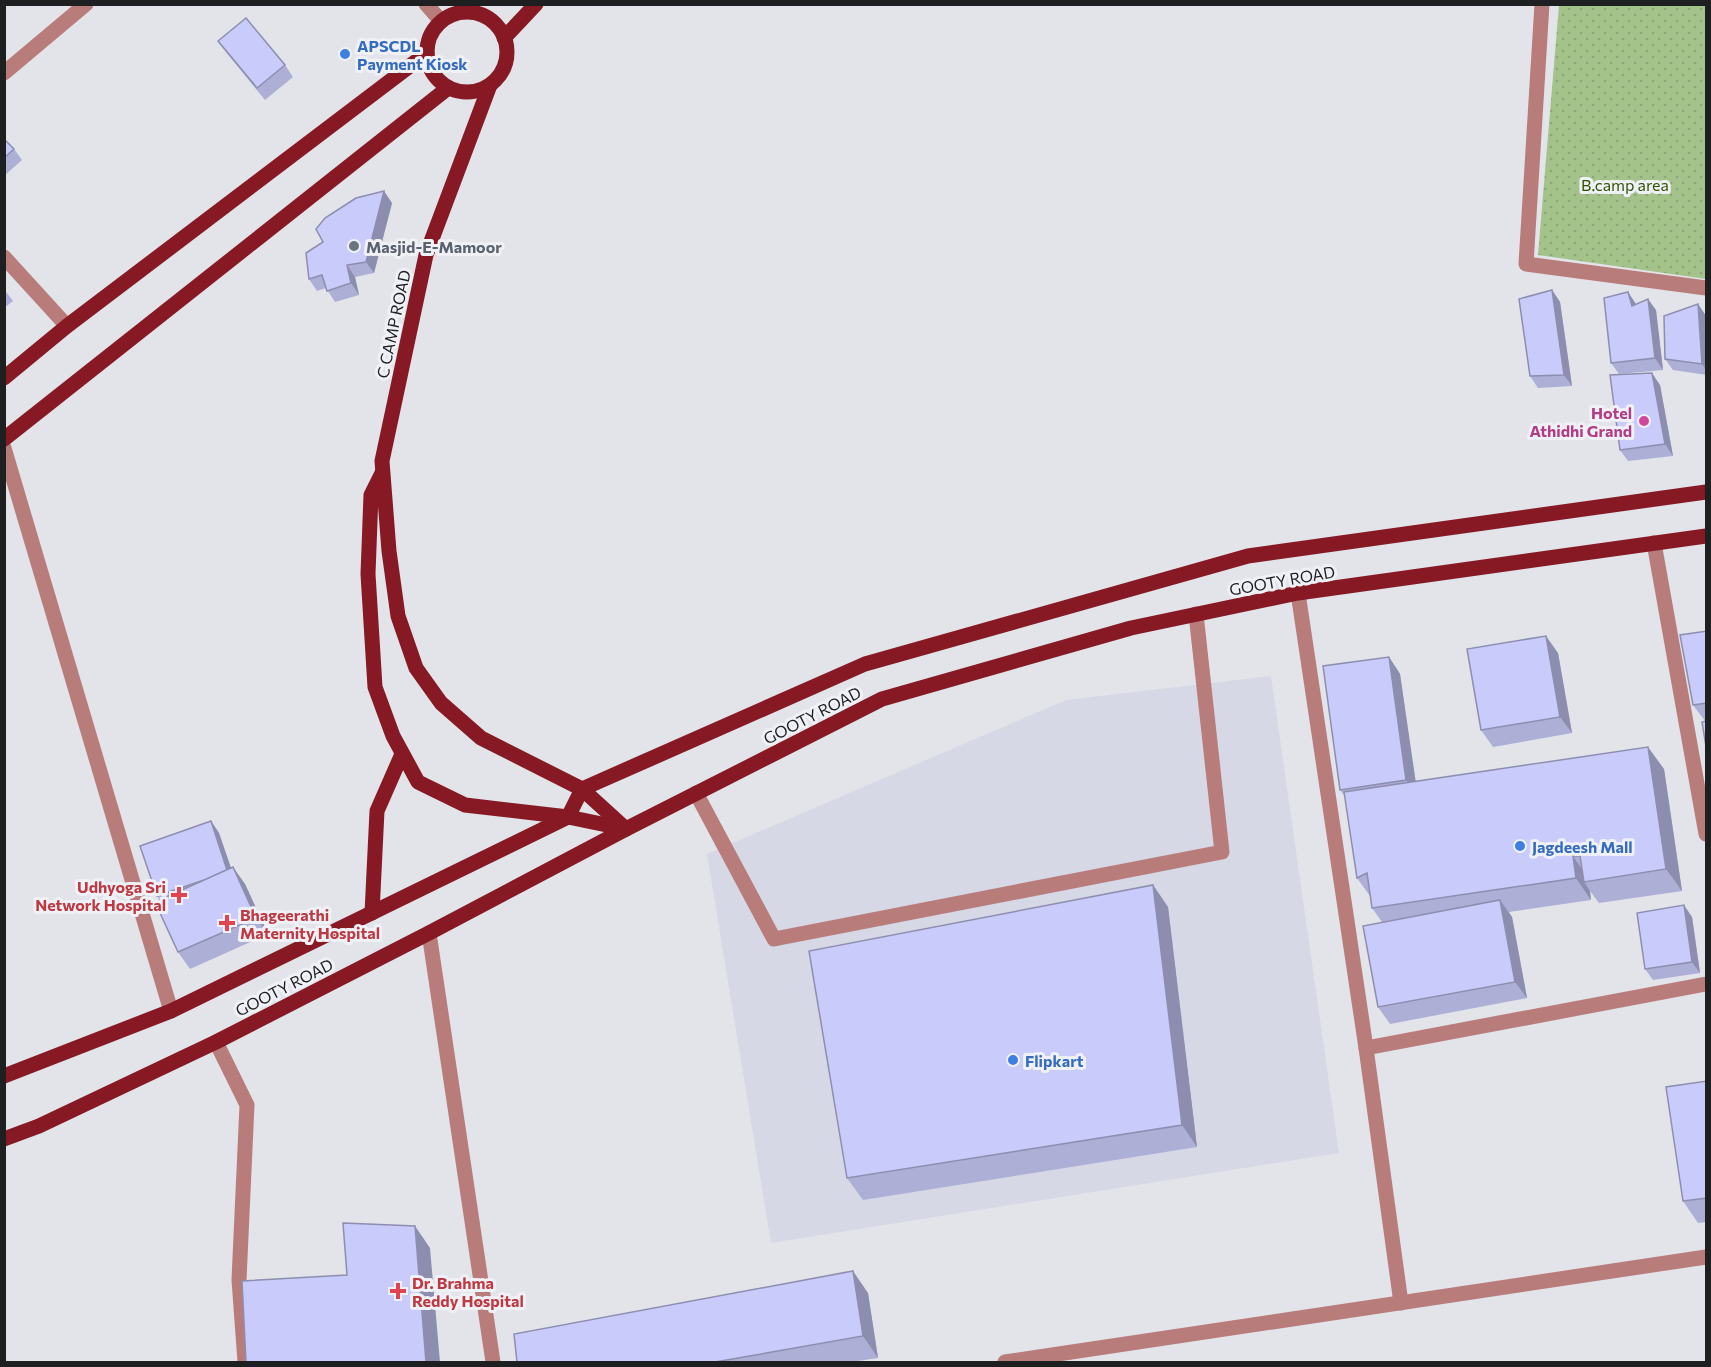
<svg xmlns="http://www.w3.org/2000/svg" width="1711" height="1367" font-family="Commissioner,sans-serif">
	<defs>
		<pattern id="park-dots" width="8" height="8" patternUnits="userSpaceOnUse" patternTransform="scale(1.5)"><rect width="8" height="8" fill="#a4c38b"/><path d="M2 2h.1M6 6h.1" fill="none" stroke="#8da778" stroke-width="1.8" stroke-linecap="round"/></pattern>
	</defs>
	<rect width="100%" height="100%" fill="#e3e3ea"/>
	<polygon fill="#d7d8e6" points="1271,676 1339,1153 771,1243 707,854 1066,700"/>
	<polygon fill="url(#park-dots)" points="1559,5 1706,5 1706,279 1538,255"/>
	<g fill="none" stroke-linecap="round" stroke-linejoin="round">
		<g stroke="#b87c7a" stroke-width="15">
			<polyline points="426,4 441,21"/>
			<polyline points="1542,4 1526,264 1706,288"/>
			<polyline points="4,73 86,4"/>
			<polyline points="4,257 67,326"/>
			<polyline points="4,448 171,1011"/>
			<polyline points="1654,543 1706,834"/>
			<polyline points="1298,593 1366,1048 1401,1303"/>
			<polyline points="696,793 774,939 1222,852 1196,614"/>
			<polyline points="429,933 493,1362"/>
			<polyline points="216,1042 247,1105 239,1280 245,1362"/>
			<polyline points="1366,1048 1706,984"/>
			<polyline points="1005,1362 1706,1257"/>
		</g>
		<g stroke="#861923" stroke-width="15">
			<circle cx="467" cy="52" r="40"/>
			<polyline points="504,38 536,4"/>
			<polyline points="490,85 426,255 382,461 389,551 398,616 416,668 441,703 481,738 582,789 626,829"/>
			<polyline points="4,378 67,326 427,53"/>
			<polyline points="4,439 448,88"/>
			<polyline points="382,473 371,495 368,574 375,687 393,736 418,782 465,805 568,817 626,829"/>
			<polyline points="372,913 377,811 402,754"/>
			<polyline points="4,1076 171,1011 568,817 582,789 865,664 1248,556 1706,492"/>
			<polyline points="4,1139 39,1126 216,1042 429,933 626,829 882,699 1131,628 1298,593 1706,536"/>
		</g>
	</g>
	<g fill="#adafd7">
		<polygon points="218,41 285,65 293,77 265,100 226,52"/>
		<polygon points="4,139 14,149 22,160 4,176"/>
		<polygon points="392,203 374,273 355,277 359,295 335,302 326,288 317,291 309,279"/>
		<polygon points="4,289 13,301 4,308"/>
		<polygon points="1552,290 1560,302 1572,386 1538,388 1530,376"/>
		<polygon points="1636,304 1656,310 1663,370 1619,374 1611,363"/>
		<polygon points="1698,304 1706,316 1707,375 1673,370 1665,359"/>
		<polygon points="1660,385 1673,456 1628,461 1620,450"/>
		<polygon points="1707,631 1707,753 1705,721 1693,705"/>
		<polygon points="1558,653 1572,733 1493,747 1481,730"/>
		<polygon points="1389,657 1400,674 1415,781 1664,769 1682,891 1599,903 1590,891 1591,900 1509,912 1512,917 1527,998 1390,1024 1378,1007 1382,922 1372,908 1370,896 1357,878 1345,796 1340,790"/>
		<polygon points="211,821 219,833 231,868 245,884 268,934 190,969 178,952 160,900 157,896"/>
		<polygon points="1153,885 1168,907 1197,1147 863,1200 847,1178"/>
		<polygon points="1692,917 1700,973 1653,980 1645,969"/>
		<polygon points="1707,1081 1707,1222 1698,1223 1683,1201"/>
		<polygon points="868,1293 878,1358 851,1362 517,1362"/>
	</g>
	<g fill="#8d8eaf">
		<polygon points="384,191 392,203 374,273 366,262"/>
		<polygon points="347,265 355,277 359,295 351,283"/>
		<polygon points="1552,290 1560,302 1572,386 1564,375"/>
		<polygon points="1628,292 1636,304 1632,306"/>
		<polygon points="1648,299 1656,310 1663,370 1655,358"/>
		<polygon points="1698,304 1706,316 1707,371 1702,364"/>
		<polygon points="1652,373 1660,385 1673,456 1665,444"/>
		<polygon points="1546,636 1558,653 1572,733 1560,717"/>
		<polygon points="1389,657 1400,674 1418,797 1406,780"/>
		<polygon points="1648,747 1664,769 1682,891 1666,869"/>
		<polygon points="211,821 219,833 236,883 228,872"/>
		<polygon points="1573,856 1588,878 1584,882 1590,891 1591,900 1576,878"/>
		<polygon points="233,867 245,884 268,934 256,918"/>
		<polygon points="1153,885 1168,907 1197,1147 1182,1125"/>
		<polygon points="1500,900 1512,917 1527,998 1515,982"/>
		<polygon points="1684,905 1692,917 1700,973 1692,962"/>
		<polygon points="415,1226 430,1248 440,1362 426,1362"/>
		<polygon points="853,1271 868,1293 878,1358 863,1336"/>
	</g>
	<g fill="#c9cbfa" stroke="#8d8eaf" stroke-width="1.5">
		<polygon points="246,18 285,65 257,88 218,41"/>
		<polygon points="4,139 14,149 4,158"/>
		<polygon points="384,191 366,262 347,265 351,283 327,291 322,275 309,279 306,253 323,242 316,229 325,218 356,198"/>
		<polygon points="1552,290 1564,375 1530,376 1519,299"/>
		<polygon points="1628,292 1632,306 1648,299 1655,358 1611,363 1604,298"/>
		<polygon points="1698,304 1702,364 1665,359 1664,316"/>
		<polygon points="1652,373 1665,444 1620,450 1610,375"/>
		<polygon points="1707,631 1707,703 1693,705 1680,635"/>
		<polygon points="1546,636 1560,717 1481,730 1467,649"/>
		<polygon points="1389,657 1406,780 1340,790 1323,666"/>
		<polygon points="1707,721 1707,753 1702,722"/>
		<polygon points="1648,747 1666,869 1584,882 1580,856 1573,856 1576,878 1372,908 1367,873 1357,878 1344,792"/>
		<polygon points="211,821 227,870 207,879 157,896 140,846"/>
		<polygon points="233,867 256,918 178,952 155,902"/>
		<polygon points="1153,885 1182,1125 847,1178 809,951"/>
		<polygon points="1500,900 1515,982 1378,1007 1363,926"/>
		<polygon points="1684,905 1692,962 1645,969 1637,913"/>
		<polygon points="1707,1081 1707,1198 1683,1201 1666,1087"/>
		<polygon points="343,1223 415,1226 426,1362 246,1362 242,1281 347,1275"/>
		<polygon points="853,1271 863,1336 715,1362 517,1362 514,1334"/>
	</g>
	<g fill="#3f7fe0" stroke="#f0f1f7" stroke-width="2">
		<circle cx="345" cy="54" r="6"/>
		<circle cx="1520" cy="846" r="6"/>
		<circle cx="1013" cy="1060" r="6"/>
	</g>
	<circle fill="#6b7280" stroke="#f0f1f7" stroke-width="2" cx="354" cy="246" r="6"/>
	<circle fill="#d1479c" stroke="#f0f1f7" stroke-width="2" cx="1644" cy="421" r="6"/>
	<g fill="#e0444e" stroke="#f0f1f7" stroke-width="2">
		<path d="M176 886h6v6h6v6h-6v6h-6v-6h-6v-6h6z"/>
		<path d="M224 914h6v6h6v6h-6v6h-6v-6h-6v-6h6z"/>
		<path d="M395 1282h6v6h6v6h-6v6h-6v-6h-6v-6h6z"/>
	</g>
	<g text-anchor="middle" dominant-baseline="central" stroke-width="6" stroke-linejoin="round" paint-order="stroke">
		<g font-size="16" font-weight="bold" fill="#366cbe" stroke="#f0f1f7" text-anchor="start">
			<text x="357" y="45">APSCDL<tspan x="357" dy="18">Payment Kiosk</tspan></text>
			<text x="1532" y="846">Jagdeesh Mall</text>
			<text x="1025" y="1060">Flipkart</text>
		</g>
		<g font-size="16" fill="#305300" stroke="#f0f1f7">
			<text x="1625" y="184">B.camp area</text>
		</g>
		<g font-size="16" font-weight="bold" fill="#5b616d" stroke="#f0f1f7" text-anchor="start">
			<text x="366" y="246">Masjid-E-Mamoor</text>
		</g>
		<g font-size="16" fill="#1e1f21" stroke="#f0f1f7">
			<text transform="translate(393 324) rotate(-78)">C CAMP ROAD</text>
			<text transform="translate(1282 580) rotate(-10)">GOOTY ROAD</text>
			<text transform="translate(812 715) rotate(-27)">GOOTY ROAD</text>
			<text transform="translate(284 987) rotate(-27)">GOOTY ROAD</text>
		</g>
		<g font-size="16" font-weight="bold" fill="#b23c85" stroke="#f0f1f7" text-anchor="end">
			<text x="1632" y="412">Hotel<tspan x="1632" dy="18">Athidhi Grand</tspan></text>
		</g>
		<g font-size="16" font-weight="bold" fill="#be3a42" stroke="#f0f1f7" text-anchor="start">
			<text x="166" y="886" text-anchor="end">Udhyoga Sri<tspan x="166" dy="18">Network Hospital</tspan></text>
			<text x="240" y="914">Bhageerathi<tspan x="240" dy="18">Maternity Hospital</tspan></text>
			<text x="412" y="1282">Dr. Brahma<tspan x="412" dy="18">Reddy Hospital</tspan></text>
		</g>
	</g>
	<rect width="1711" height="1367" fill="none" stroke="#1e1f21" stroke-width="12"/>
</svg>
